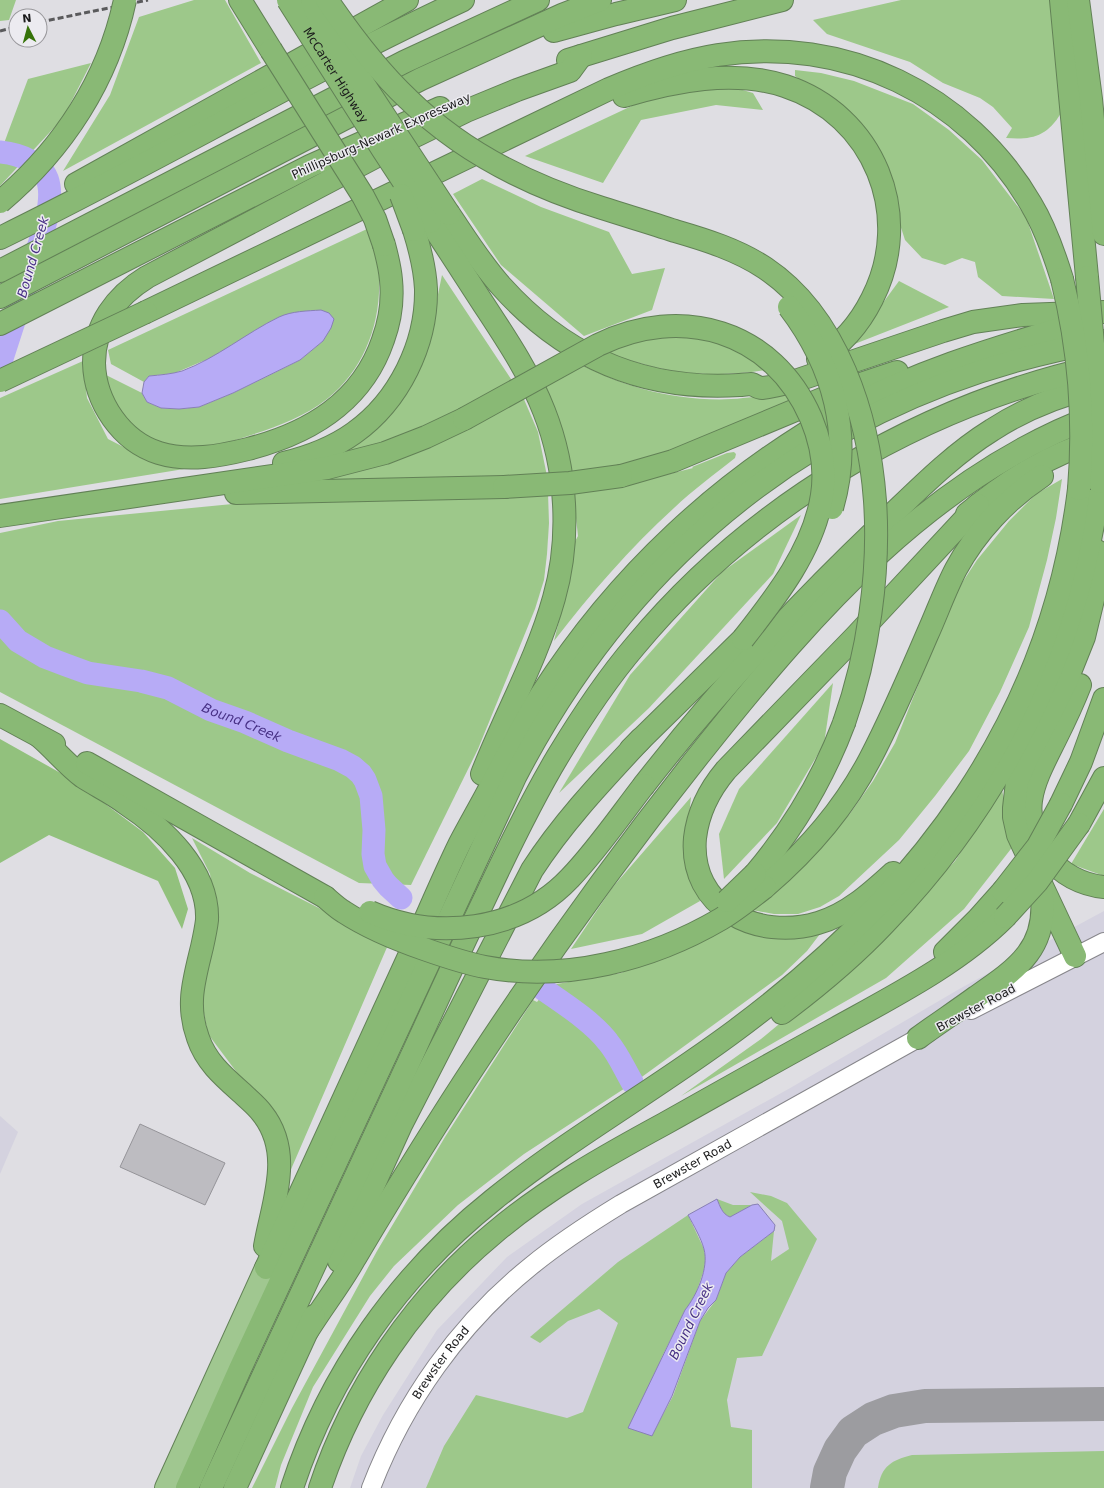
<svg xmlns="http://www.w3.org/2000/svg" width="1104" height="1488" font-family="'DejaVu Sans',sans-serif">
	<rect width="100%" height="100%" fill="#dfdee3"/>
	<g fill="#d4d2df">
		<polygon points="1104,911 1104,1488 350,1488 361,1456 383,1415 437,1330 507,1257 582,1204 792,1087 961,988"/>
		<polygon points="0,1116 18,1132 0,1174"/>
	</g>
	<g fill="#9dc88a">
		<polygon points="0,0 16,0 9,20 0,21"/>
		<polygon points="194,0 225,0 261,63 63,171 110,95 139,17"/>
		<path d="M901 0H1050L1061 113C1047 137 1031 140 1006 138L1012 128 993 107 980 98 943 83 910 62 827 34 813 20Z"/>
		<polygon points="91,63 63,118 0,186 0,154 28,79"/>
		<polygon points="795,70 821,73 854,81 913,104 949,130 982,160 1026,217 1054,299 1002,296 978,277 975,262 962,258 945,265 922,258 905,240 896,212 835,104 795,76"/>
		<polygon points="715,82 753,93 763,110 716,105 641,120 603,183 525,156 653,96"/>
		<polygon points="482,179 541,207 609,232 632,274 665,268 652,310 584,336 501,265 453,194"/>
		<path d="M367 229C371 238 376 248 378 257 379 264 379 272 379 279 381 324 363 371 327 399 303 418 273 428 245 437 209 449 173 455 140 432 134 428 121 414 117 408 111 398 108 385 104 374L142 393 147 402 161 408 179 409 199 407 233 393 300 360 323 341 203 361 175 373 149 376 144 382 111 364 108 350Z"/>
		<polygon points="442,275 513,382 453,415 372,448 330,454 428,343"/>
		<polygon points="899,281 949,307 852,345"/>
		<path d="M673 336C690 337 710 337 726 344 740 351 753 361 766 370 728 376 691 376 654 367 638 363 622 358 607 353 631 341 646 338 673 336Z"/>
		<polygon points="83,361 87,398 108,439 143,457 184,469 0,499 0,398"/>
		<path d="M581 365C601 374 621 383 643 389 672 397 712 402 743 398 757 397 771 394 785 391L792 400 688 446 631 463 573 474 562 429 544 385Z"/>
		<polygon points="523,397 538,432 547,476 282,481"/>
		<path d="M734 452 736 454 735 458C715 474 693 490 674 508 630 548 590 594 554 641L566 593 573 545 578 536 573 491 649 479 693 468 692 467 727 453Z"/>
		<polygon points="1062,479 1056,518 1047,560 1029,627 1000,692 969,751 935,796 899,840 839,896 820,907 798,914 774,914 752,910 806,863 849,815 873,781 895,743 947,613 960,586 977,560 1009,521 1036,494"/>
		<polygon points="548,493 549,523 547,554 544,580 535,609 478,749 411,885 359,883 0,692 0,533 58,521 253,502"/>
		<polygon points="801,515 773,574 649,708 559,793 630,675 722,572"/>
		<polygon points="833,683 824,744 777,823 724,879 719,834 739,789"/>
		<polygon points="1002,790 1014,845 964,909 886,978 681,1096 761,1039 877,943 955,861"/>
		<polygon points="691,797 685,854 700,901 642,934 571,949 612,888"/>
		<polygon points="1104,809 1104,876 1071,864"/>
		<polygon points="192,838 250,873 368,933 388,945 289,1174 277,1114 238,1074 208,1034 200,992 218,924 210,874"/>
		<polygon points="727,926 790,938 820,934 807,951 782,975 639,1079 524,1154 458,1205 394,1266 370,1296 313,1387 281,1465 275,1488 252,1488 292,1408 377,1251 445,1137 533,1000 537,1002 551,985 621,973"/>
		<polygon points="750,1192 771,1196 787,1203 817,1239 762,1356 737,1358 727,1400 731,1427 752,1430 752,1488 426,1488 444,1446 476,1395 567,1418 583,1412 618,1323 599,1309 568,1321 540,1343 530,1337 618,1262 688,1215 704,1249 706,1261 704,1270 694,1299 685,1310 661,1359 652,1435 673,1396 700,1321 716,1300 726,1273 740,1257 774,1231 771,1261 789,1249 782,1221"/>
		<path d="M717 1199 733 1205H752L730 1217C722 1214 720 1206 717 1199Z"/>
		<path d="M1104 1451V1488H878C881 1466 892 1460 912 1455Z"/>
	</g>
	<polygon fill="#92c17d" points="0,739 73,780 143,832 175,868 188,909 182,929 158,881 49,835 0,863"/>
	<g fill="#b7abf6" stroke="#8880b4">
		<path d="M321 310 329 313 334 319 331 328 323 341 300 360 233 393 199 407 179 409 161 408 147 402 142 393 144 382 149 376C160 375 172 374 182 371 217 358 246 333 279 317 292 311 307 311 321 310Z"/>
		<path d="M717 1199C720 1206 722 1214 730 1217L752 1205 758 1204 775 1225 774 1231 740 1257 726 1273 716 1300 708 1308 700 1321 672 1396 652 1436 628 1428 685 1310C697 1295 709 1268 704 1249 701 1238 694 1226 688 1215Z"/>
	</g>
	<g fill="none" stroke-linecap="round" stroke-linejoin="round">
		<g stroke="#b7abf6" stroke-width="23">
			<path d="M0 152C20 154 46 163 49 186 53 210 38 246 31 269 21 301 10 333 0 365"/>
			<path id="s1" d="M0 621 18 641 45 657 66 665 88 673 141 681 168 688 211 710 245 722 288 741 340 760 353 767 361 774 365 780 371 796 374 830 373 854 375 866 383 880 388 886 401 898"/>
			<path d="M543 989C563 1003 593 1022 608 1042 618 1054 624 1068 632 1082"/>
		</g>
		<polyline stroke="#9c9ca0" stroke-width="34" points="827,1488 830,1472 840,1450 853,1432 873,1419 894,1411 925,1406 1104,1404"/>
	</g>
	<polygon fill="#bdbcc1" stroke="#959499" points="140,1124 225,1163 205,1205 120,1167"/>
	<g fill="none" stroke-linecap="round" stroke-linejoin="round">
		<defs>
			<g id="tertiary">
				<polyline points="971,1010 1104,942"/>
				<path id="s2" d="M371 1488C404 1402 459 1324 531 1266 559 1243 590 1223 621 1204L929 1032"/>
			</g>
			<polyline id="trunk" points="166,1488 266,1268"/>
			<g id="motorway">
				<polyline points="240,0 271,50"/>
				<polyline points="1061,0 1087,277"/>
				<polyline points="1078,0 1091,99 1104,234"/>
				<polyline points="554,31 616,14 675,0"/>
				<polyline points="568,60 672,28 782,0"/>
				<path d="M624 96C674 81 733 69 785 86 874 115 915 215 872 299 860 323 841 345 818 359"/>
				<polyline points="76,184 407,0"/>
				<path d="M449 214C466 239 482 265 502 287 566 358 644 391 739 385 743 385 747 384 751 384 755 385 758 388 762 388 773 387 784 384 795 381L943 331 973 322 1023 315 1104 312"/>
				<path d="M430 222C450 252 469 282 488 311 509 343 530 375 544 411 567 469 571 538 554 598 537 659 505 715 482 774"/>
				<path d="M0 238C156 162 306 73 463 0"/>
				<path d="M384 245C387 256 390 268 391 280 393 300 390 321 383 340 362 402 310 433 248 449 220 456 188 462 159 453 121 441 95 402 94 363 94 325 116 296 147 277L417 135 466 111 517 90 570 71 581 56"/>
				<polyline points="0,271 404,62 538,0"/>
				<polyline points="0,297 421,79 562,15 600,0"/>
				<path d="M146 312 609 89C644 74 680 61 718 55 844 35 967 94 1031 204 1045 227 1054 253 1062 279"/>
				<polyline points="0,324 310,166 440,108"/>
				<path d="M284 463C309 457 333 448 354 433 399 401 427 344 426 289 425 269 420 249 414 230"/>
				<polyline points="621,476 673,461 846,389 897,372"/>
				<polyline points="236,493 504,487"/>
				<path d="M967 514C1007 481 1048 455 1098 440"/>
				<polyline points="0,516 327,468 385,453 426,437 464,419"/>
				<path d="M1080 685C1073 703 1064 722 1055 740 1034 782 1016 812 1047 856 1061 874 1082 885 1104 887"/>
				<polyline points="0,715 54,744"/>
				<path d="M40 737C54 749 68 766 83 777 97 786 112 793 125 803 163 828 209 870 207 920 206 929 204 938 202 947 194 980 186 1005 198 1038 206 1062 224 1077 242 1093 248 1099 256 1105 262 1113 294 1153 273 1201 265 1246"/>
				<polyline points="631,749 743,639"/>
				<polyline points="87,763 325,897"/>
				<path d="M644 785C715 694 794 608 878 528 914 494 950 456 992 430 1024 409 1060 395 1097 386"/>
				<polyline points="1061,804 1081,762 1104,699"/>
				<polyline points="1079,824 1104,778"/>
				<path d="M893 873C871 893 847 915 818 923 758 941 689 908 695 838 698 812 710 789 726 770L856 636 978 505"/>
				<path d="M755 874C793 829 823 779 844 723"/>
				<path d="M765 887C807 851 844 809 870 759 891 719 909 677 927 635 937 613 945 590 956 569 976 532 1007 499 1042 476"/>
				<polyline points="945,952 978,919 1003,891"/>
				<polyline points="1075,956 1018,835 1014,817 1014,808 1017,782 1024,765 1066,682 1084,637 1096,587 1097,551"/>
				<path d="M782 1013C818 986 854 956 885 923 1000 804 1081 647 1099 482"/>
				<path d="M918 1038C937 1024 957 1011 976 997 1017 969 1050 947 1041 890"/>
				<path d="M339 1261 401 1125 532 870C563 822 602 781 641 739"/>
				<path d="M266 1268C312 1168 358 1068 404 967 423 926 440 884 460 843 470 824 481 805 491 786 507 756 523 725 541 695 617 576 721 479 845 410 914 373 988 350 1063 328"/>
				<path d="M308 1330C323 1306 341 1283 355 1258 395 1191 436 1124 479 1059 550 951 626 846 707 745 814 611 932 476 1097 415"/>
				<path d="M187 1488 240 1369 515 777C637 541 840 386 1104 341"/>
				<path d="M211 1488C278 1343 346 1198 413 1053 437 1000 461 948 486 896 508 849 531 801 558 756 581 718 606 680 635 646 752 505 918 407 1095 367"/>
				<polyline points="235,1488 314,1316"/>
				<path d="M292 1488C329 1374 400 1274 493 1200 570 1138 657 1089 736 1030 919 894 1051 721 1079 489"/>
				<path d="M320 1488C353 1389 414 1299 494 1233 546 1189 605 1156 664 1124 719 1093 774 1062 829 1032 888 999 957 965 1005 917"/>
			</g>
		</defs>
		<use href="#tertiary" stroke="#87868b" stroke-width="20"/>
		<use href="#trunk" stroke="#628156" stroke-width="24"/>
		<use href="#motorway" stroke="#628156" stroke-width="24"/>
		<use href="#tertiary" stroke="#fff" stroke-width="18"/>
		<use href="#trunk" stroke="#a0c790" stroke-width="22"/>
		<use href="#motorway" stroke="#89b975" stroke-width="22"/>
		<g stroke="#5a5a5c" stroke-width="3" stroke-dasharray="6 3" stroke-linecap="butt">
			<polyline points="40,22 148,0"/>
			<polyline points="0,31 16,27"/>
		</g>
		<defs>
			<g id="motorway-bridge">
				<path id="s3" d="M288 0 383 150 430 222"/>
				<polyline points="312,0 317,13 449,214"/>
				<path d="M327 0C351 35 377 70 408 99 462 152 530 186 602 208 627 216 651 223 675 231 706 240 738 250 765 268 838 317 869 417 875 501 880 573 868 655 844 723"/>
				<polyline points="271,50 363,196 375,219 384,245"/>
				<polyline points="401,195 414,230"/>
				<path d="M0 202C63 149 108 80 125 0"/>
				<polyline points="1087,277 1098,400 1099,482"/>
				<path d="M1062 279C1079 348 1085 418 1079 489"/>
				<path d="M789 307C834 366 853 436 832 508"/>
				<polyline points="0,381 146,312"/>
				<path d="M464 419 598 345C681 304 773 330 811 418 821 442 826 469 822 495 814 549 776 597 743 639"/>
				<polyline points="504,487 570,483 621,476"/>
				<polyline points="1003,891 1038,846 1061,804"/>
				<path d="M325 897C331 902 337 908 344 912 367 927 398 940 424 949 444 956 464 963 485 967 565 982 651 960 721 919 736 910 751 898 765 887"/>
				<polyline points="727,901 755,874"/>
				<path d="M370 912C436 941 519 932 570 878 597 850 620 816 644 785"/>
				<polyline points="1005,917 1037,882 1079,824"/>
			</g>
		</defs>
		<use href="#motorway-bridge" stroke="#628156" stroke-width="24" stroke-linecap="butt"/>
		<use href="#motorway-bridge" stroke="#89b975" stroke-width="22"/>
	</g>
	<g text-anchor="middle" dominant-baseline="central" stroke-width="3" stroke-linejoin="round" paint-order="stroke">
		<g font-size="12" fill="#1a1a1b" stroke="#ecebf0">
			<text stroke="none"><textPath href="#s3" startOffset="89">McCarter Highway</textPath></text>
			<text transform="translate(381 136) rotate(-24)">Phillipsburg-Newark Expressway</text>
			<text transform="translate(976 1008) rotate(-28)">Brewster Road</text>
			<text stroke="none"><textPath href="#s2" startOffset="468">Brewster Road</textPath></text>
			<text stroke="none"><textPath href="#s2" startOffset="144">Brewster Road</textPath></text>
		</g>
		<g font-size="13" font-style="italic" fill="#473085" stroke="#ecebf0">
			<text transform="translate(33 257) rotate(-74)">Bound Creek</text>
			<text stroke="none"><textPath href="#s1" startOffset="267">Bound Creek</textPath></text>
			<text transform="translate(691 1321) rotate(-64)">Bound Creek</text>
		</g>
	</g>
	<g transform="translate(28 28) rotate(354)"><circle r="19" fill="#ecebf0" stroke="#98979b"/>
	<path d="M0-3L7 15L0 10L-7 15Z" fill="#36730a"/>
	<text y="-6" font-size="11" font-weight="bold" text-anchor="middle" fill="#1a1a1b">N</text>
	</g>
</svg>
